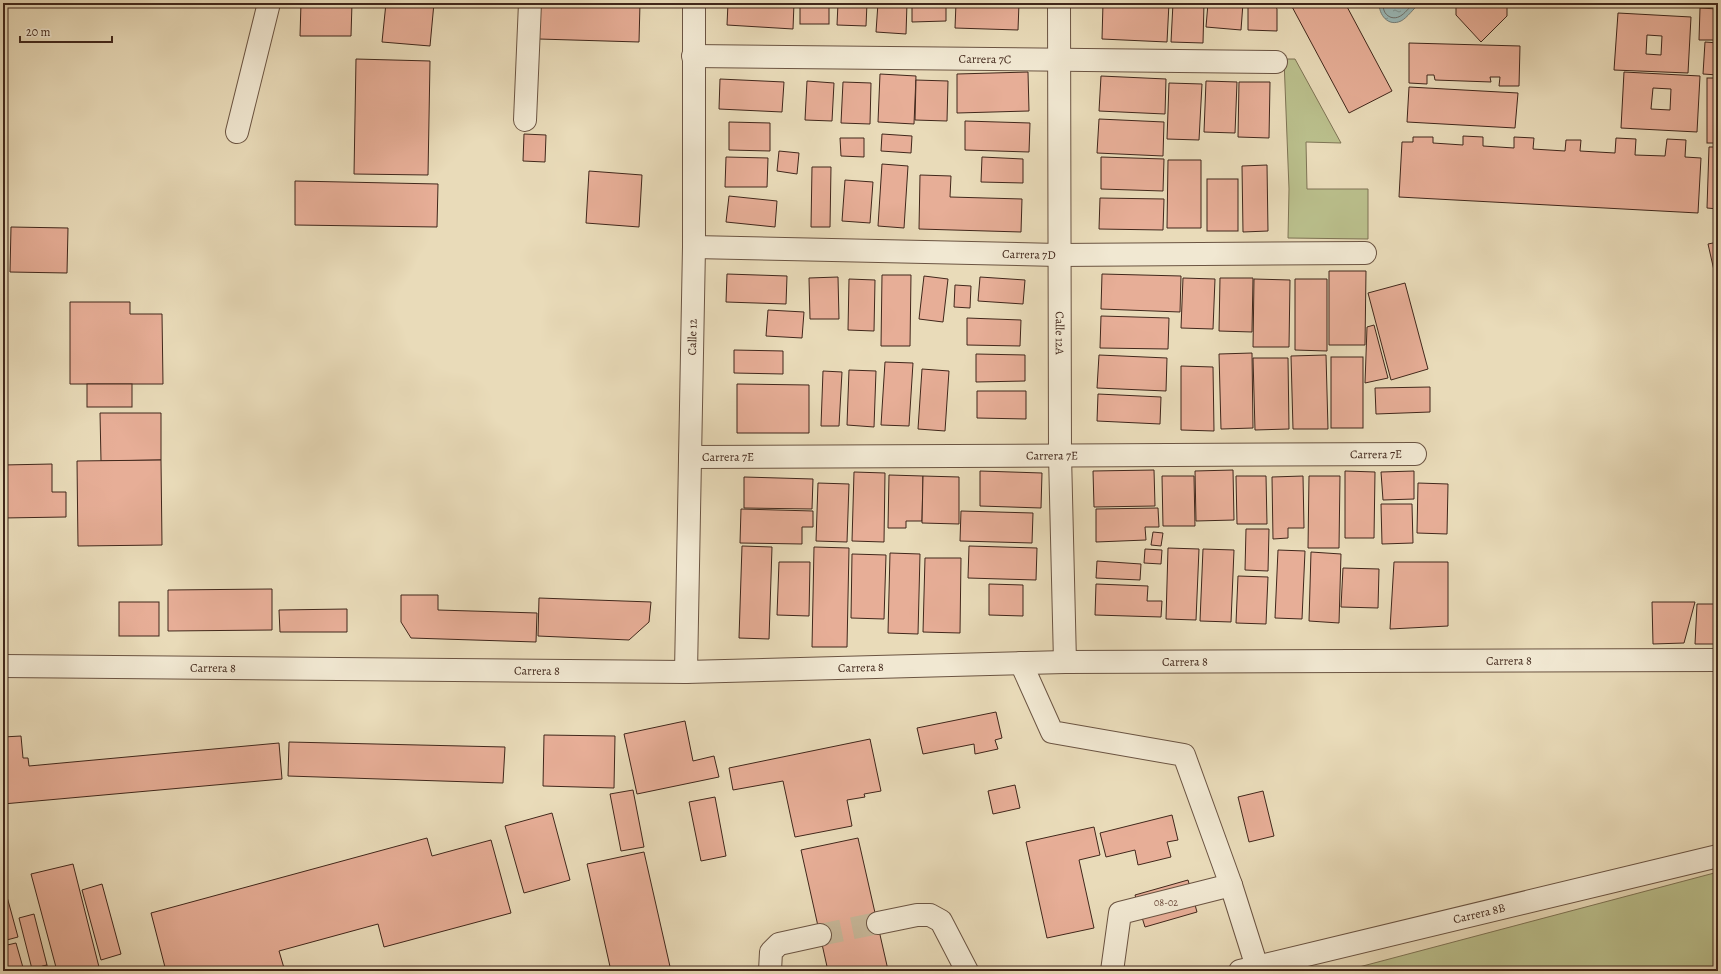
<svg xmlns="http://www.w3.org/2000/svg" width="1721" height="974" font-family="Alegreya,serif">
	<defs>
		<pattern id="water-ripples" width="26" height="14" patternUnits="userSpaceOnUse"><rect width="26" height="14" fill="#9ab9b8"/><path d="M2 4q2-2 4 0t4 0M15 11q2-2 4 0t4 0" fill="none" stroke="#7f9695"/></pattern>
	</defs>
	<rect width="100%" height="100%" fill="#e9dbb9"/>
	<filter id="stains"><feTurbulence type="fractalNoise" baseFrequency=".005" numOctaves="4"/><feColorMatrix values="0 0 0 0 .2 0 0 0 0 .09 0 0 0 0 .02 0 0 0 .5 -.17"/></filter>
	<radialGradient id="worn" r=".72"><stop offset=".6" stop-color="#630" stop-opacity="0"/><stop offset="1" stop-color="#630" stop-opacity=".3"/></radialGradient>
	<g fill="#babf8c" stroke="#7e7354">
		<polygon points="1284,59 1295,59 1341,143 1306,142 1307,189 1368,189 1368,239 1288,238 1289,189"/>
		<polygon points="1718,872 1718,971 1344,971"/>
	</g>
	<path fill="url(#water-ripples)" stroke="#767f79" d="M1379 3H1429H1420C1414 8 1407 18 1401 21 1388 27 1379 15 1379 3Z"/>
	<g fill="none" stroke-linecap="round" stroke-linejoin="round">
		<path stroke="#6e706a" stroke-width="1" d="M1383 3C1383 9 1384 14 1390 17 1401 21 1407 9 1414 3"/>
	</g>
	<g fill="#e7ae97" stroke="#41271b" fill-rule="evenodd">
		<polygon points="301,3 352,3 351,36 300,36"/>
		<polygon points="386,3 434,3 430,46 382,42"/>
		<polygon points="540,3 640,3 639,42 539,39"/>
		<polygon points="728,3 794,3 793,29 727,25"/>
		<rect x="800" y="3" width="29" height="21"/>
		<polygon points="838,3 867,3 866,26 837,25"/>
		<polygon points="878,3 907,3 906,34 876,32"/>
		<polygon points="912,3 946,3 946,21 912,22"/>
		<polygon points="956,3 1019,3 1018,30 955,28"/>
		<polygon points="1103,3 1169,3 1167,42 1102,39"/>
		<polygon points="1173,3 1204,3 1203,43 1171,42"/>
		<polygon points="1208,3 1243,3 1241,30 1206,27"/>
		<polygon points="1248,3 1274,3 1277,9 1277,31 1248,30"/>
		<polygon points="1290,3 1345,3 1392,91 1349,113"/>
		<polygon points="1456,3 1507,3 1507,16 1481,42 1456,15"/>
		<polygon points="1672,3 1718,3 1718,5"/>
		<polygon points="1700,8 1718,9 1718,40 1699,40"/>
		<path d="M1618 13 1691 17 1688 73 1614 70ZM1647 35 1662 36 1661 55 1646 54Z"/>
		<polygon points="1705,42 1718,43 1718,75 1703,74"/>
		<polygon points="1409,43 1520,46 1519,86 1499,86 1500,77 1490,77 1491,82 1435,80 1434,75 1427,75 1427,84 1409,83"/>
		<polygon points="356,59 430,61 428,175 354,174"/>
		<polygon points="1028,72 1029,111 957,113 957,74"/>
		<path d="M1624 72 1700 76 1697 132 1621 128ZM1653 88 1671 89 1670 110 1651 109Z"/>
		<polygon points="880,74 916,76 914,124 878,122"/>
		<polygon points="1101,76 1166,79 1165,114 1099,111"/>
		<rect x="1707" y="78" width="11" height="65"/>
		<polygon points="720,79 784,82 782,112 719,109"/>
		<polygon points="916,80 948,81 947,121 915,120"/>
		<polygon points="807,81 834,83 832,121 805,120"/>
		<polygon points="1206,81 1237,82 1235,133 1204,132"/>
		<polygon points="843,82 871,83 870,124 841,123"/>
		<polygon points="1239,82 1270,82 1269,138 1238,137"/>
		<polygon points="1169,83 1202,84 1199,140 1167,139"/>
		<polygon points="1409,87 1518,93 1515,128 1407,122"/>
		<polygon points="1099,119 1164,122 1163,156 1097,153"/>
		<polygon points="965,121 1030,123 1029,152 965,150"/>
		<polygon points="729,122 770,123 770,151 729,150"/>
		<polygon points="524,134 546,135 545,162 523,161"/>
		<polygon points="882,134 912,136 911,153 881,151"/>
		<polygon points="1463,136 1483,137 1483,146 1514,148 1514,137 1534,138 1533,149 1565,151 1566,140 1581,140 1580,151 1615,153 1616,138 1636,139 1635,155 1665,156 1667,139 1686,140 1685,157 1701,158 1698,213 1399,197 1402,142 1413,142 1413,137 1433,137 1433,143 1463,145"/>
		<polygon points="840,138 864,138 864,157 841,156"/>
		<polygon points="1709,147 1718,147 1718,209 1707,208"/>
		<polygon points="779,151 799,153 797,174 777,171"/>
		<polygon points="726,157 768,158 767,187 725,187"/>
		<polygon points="982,157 1023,159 1023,183 981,182"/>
		<polygon points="1101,157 1164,159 1163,191 1101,189"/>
		<polygon points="1168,160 1201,160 1201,228 1167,228"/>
		<polygon points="882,164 908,166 904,228 878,226"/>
		<polygon points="1267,165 1268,231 1243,232 1242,166"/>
		<polygon points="812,167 831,167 830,227 811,227"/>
		<polygon points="589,171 642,175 639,227 586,223"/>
		<polygon points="920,175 951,176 950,197 1022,199 1021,232 919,229"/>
		<rect x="1207" y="179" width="31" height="52"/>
		<polygon points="845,180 873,182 870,223 842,221"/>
		<polygon points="295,181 438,184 437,227 295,225"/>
		<polygon points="729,196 777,201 775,227 726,222"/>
		<polygon points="1100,198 1164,199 1163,230 1099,229"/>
		<polygon points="11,227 68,228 67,273 10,272"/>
		<polygon points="1718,242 1718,288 1708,244"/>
		<polygon points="1329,271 1366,271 1365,345 1329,345"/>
		<polygon points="727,274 787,276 786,304 726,302"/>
		<polygon points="1102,274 1181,276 1180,312 1101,309"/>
		<polygon points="882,275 911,275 910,346 881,346"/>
		<polygon points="924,276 948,279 943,322 919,319"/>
		<polygon points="838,277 839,319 810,319 809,278"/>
		<polygon points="980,277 1025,280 1023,304 978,301"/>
		<polygon points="1183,278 1215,279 1213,329 1181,328"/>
		<polygon points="1220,278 1253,278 1252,332 1219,331"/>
		<polygon points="849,279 875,280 874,331 848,330"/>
		<polygon points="1254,279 1290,280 1289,347 1253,347"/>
		<polygon points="1295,279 1327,279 1327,351 1295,350"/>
		<polygon points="1405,283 1428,369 1391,380 1368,293"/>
		<polygon points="955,285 971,286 970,308 954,307"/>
		<polygon points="70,302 130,302 130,314 162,314 163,384 70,384"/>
		<polygon points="768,310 804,312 802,338 766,336"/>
		<polygon points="1101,316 1169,318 1168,349 1100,348"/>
		<polygon points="967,318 1021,320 1020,346 967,345"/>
		<polygon points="1374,325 1388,378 1365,383 1367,327"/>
		<polygon points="734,350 783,351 783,374 734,373"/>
		<polygon points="1252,353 1253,428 1221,429 1219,354"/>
		<polygon points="976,354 1025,355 1025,381 976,382"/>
		<polygon points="1099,355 1167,358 1166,391 1097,388"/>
		<polygon points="1326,355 1328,429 1293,429 1291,356"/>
		<rect x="1331" y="357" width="32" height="71"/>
		<polygon points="1253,358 1288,358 1289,429 1255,430"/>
		<polygon points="885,362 913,363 909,426 881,425"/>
		<polygon points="1181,366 1213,367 1214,431 1181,430"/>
		<polygon points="922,369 949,371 945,431 918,429"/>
		<polygon points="849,370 876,371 874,427 847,425"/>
		<polygon points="823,371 842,372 839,426 821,426"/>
		<rect x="87" y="384" width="45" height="23"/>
		<polygon points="737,384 809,385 809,433 737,433"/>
		<polygon points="1430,387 1430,412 1376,414 1375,388"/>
		<polygon points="977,391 1026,391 1026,419 977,418"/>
		<polygon points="1098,394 1161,397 1160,424 1097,421"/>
		<polygon points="100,413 161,413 161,460 101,461"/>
		<polygon points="161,460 162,545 78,546 77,461"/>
		<polygon points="52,464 52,492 66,492 66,517 3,518 3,465"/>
		<polygon points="1154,470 1155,506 1094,507 1093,471"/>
		<polygon points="1233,470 1234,520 1196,521 1195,471"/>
		<polygon points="980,471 1042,473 1041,508 980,506"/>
		<polygon points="1345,471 1375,472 1374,538 1345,538"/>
		<polygon points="1414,471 1414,499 1383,500 1381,472"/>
		<polygon points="854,472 885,473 884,542 852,541"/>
		<polygon points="889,475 923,476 922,521 906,521 906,528 888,528"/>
		<polygon points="923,476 959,477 959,524 922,523"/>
		<polygon points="1162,476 1194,476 1195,526 1163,526"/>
		<polygon points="1236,476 1266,476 1267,524 1237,524"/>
		<polygon points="1303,476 1304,528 1288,528 1288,538 1273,539 1272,477"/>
		<polygon points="1309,476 1340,476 1339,548 1308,548"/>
		<polygon points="744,477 813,479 812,509 744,508"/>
		<polygon points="818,483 849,484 847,542 816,541"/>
		<polygon points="1418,483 1448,484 1447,534 1417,533"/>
		<polygon points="1381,504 1412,504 1413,543 1382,544"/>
		<polygon points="1158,508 1159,527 1145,527 1146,540 1096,542 1096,509"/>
		<polygon points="741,509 813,511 813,527 802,527 802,544 740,543"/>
		<polygon points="961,511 1033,513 1032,543 960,541"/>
		<polygon points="1246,529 1269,529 1268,571 1245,570"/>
		<polygon points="1153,532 1163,533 1161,546 1151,545"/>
		<polygon points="742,546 772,547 769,639 739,638"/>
		<polygon points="969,546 1037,548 1036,580 968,578"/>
		<polygon points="814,547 849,548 847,647 812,647"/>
		<polygon points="1168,548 1199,549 1196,620 1166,619"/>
		<polygon points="1145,549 1162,550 1161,564 1144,563"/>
		<polygon points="1203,549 1234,550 1231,622 1200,621"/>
		<polygon points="1278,550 1305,551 1302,619 1275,618"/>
		<polygon points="1311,552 1341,554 1339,623 1309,621"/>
		<polygon points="890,553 920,554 918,634 888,633"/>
		<polygon points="852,554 886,555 884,619 851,618"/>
		<polygon points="925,558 961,558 960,633 923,632"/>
		<polygon points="1097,561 1141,564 1140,580 1096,578"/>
		<polygon points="779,562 810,562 809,616 777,615"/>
		<polygon points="1394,562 1448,562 1448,626 1390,629"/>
		<polygon points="1343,568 1379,569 1378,608 1341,607"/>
		<polygon points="1238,576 1268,577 1266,624 1236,623"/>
		<polygon points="989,584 1023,585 1023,616 989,615"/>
		<polygon points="1096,584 1148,586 1147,601 1162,601 1161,617 1095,615"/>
		<polygon points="272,589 272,630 168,631 168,590"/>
		<polygon points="401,595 438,595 438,610 537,613 536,642 411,638 401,622"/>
		<polygon points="539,598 651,602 649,622 629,640 538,636"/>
		<rect x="119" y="602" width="40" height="34"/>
		<polygon points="1652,602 1695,602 1684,643 1653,644"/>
		<polygon points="1697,604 1718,604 1718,644 1695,644"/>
		<polygon points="347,609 347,632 280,632 279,610"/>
		<polygon points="996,712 1002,738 995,740 998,749 975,754 974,744 923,754 917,728"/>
		<polygon points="685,721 693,761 714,756 719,777 637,794 624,734"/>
		<polygon points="544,735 615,736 614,788 543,786"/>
		<polygon points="21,736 23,758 28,758 29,766 279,743 282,779 3,804 3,737"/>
		<polygon points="870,739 881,791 864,794 865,797 847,800 852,826 795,837 783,781 733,790 729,768"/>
		<polygon points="289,742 505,747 503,783 288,776"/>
		<polygon points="1015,785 1020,808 993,814 988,791"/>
		<polygon points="633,790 644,847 621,851 610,794"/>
		<polygon points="1263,791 1274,836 1249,842 1238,797"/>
		<polygon points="715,797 726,856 701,861 689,802"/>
		<polygon points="552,813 570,880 524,893 505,826"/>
		<polygon points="1172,815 1178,840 1167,842 1171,857 1138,865 1135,850 1106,857 1100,833"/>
		<polygon points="1094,827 1100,855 1079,860 1094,928 1047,938 1026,842"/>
		<polygon points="427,838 432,856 491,840 511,913 384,947 378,924 279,951 284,968 274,971 166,971 151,913"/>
		<polygon points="858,838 888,970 828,971 801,850"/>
		<polygon points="644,852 671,971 611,971 587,864"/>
		<polygon points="73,864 100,971 57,971 31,874"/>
		<polygon points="1188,880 1197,912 1145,927 1135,895"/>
		<polygon points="3,882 18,937 3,941"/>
		<polygon points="102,884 121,954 101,960 82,890"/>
		<polygon points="34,914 47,965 32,969 19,918"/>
		<polygon points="16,943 24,971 3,971 3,946"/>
		<polygon points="47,965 48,971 32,971 32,969"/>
	</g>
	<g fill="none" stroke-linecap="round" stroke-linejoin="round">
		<polyline stroke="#c7b799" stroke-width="22" stroke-dasharray="22 11" stroke-linecap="butt" points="820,935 878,923"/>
		<defs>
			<g id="minor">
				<path id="s1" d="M1059 3 1060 455 1065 662"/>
				<path id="s2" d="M693 56 1276 62"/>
				<polyline points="525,120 530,3"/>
				<polyline points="237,132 269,3"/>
				<path id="s3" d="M694 247 1058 255 1365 253"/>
				<path id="s4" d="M690 457 1415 454"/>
				<polyline points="1021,663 1052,732 1184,755 1231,885 1257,967"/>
				<path id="s5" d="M3 666 686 672 1065 662 1718 660"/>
				<path id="s6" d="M686 672 694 247V3"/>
				<polyline points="878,923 917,915 930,915 941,921 967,971"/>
				<polyline points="770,971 771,952 779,944 820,935"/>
				<polyline points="1112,971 1120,913 1231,885"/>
				<path id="s7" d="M1240 971 1718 856"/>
			</g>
		</defs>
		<use href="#minor" stroke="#6b5442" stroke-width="24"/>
		<use href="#minor" stroke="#f1e8d2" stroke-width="22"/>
	</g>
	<g text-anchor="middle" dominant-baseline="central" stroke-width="3" stroke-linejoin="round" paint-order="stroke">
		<g font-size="10" fill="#6a493a">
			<text x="1166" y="902">08-02</text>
		</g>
		<g font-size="12" fill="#41271b" stroke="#f1e8d2">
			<text stroke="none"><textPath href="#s2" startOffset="292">Carrera 7C</textPath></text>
			<text stroke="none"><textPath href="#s3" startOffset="335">Carrera 7D</textPath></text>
			<text stroke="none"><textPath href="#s1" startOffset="330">Calle 12A</textPath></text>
			<text stroke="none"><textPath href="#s6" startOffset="335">Calle 12</textPath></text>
			<text stroke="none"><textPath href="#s4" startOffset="686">Carrera 7E</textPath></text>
			<text stroke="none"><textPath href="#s4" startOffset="362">Carrera 7E</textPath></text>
			<text stroke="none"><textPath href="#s4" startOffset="38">Carrera 7E</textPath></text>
			<text stroke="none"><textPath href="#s5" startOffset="1506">Carrera 8</textPath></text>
			<text stroke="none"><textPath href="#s5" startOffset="1182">Carrera 8</textPath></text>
			<text stroke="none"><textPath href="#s5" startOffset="210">Carrera 8</textPath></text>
			<text stroke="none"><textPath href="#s5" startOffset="858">Carrera 8</textPath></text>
			<text stroke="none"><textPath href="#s5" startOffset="534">Carrera 8</textPath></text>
			<text stroke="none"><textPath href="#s7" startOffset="246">Carrera 8B</textPath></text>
		</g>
	</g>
	<rect width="1721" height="974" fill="none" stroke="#e9dbb9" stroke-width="16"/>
	<rect x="4" y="4" width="1713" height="966" fill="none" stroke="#41271b" stroke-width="2"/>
	<rect x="8" y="8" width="1705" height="958" fill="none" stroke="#41271b"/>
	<path d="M20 36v6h92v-6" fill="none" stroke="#41271b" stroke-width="2"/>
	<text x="26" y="36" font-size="12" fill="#41271b" stroke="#f1e8d2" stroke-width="3" paint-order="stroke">20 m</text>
	<rect width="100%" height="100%" filter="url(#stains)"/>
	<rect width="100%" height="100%" fill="url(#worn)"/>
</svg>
